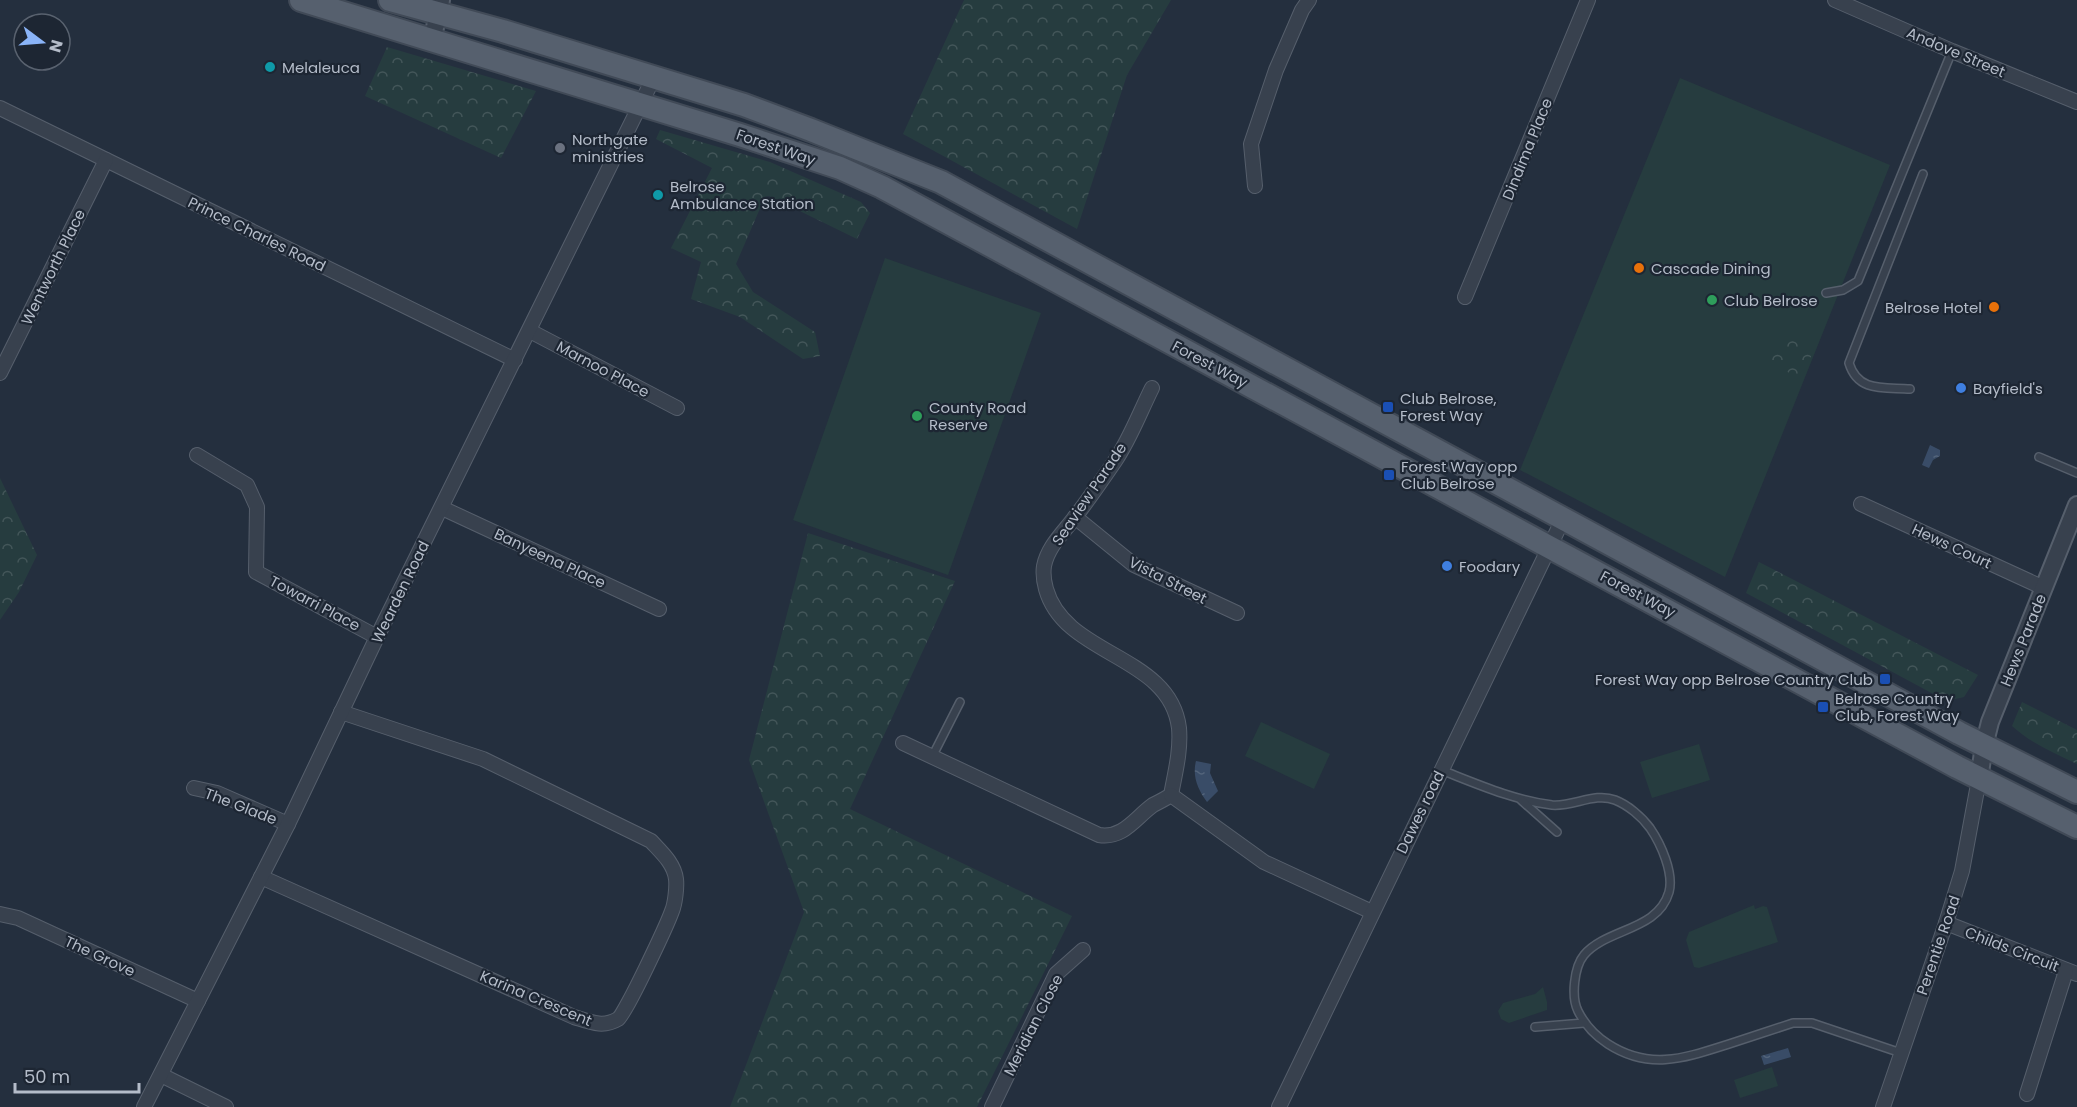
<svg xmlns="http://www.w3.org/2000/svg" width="2077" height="1107" font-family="Poppins,sans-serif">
	<defs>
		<pattern id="forest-crowns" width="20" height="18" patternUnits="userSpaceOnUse" patternTransform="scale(1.5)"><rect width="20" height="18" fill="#263c3f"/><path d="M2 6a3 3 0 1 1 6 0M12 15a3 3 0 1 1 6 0" fill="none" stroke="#435659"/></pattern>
		<pattern id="water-ripples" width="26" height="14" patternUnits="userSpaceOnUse" patternTransform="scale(1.5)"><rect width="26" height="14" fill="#394c67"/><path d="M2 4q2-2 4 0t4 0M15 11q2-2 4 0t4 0" fill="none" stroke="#53647b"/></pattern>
	</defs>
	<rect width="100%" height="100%" fill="#242f3e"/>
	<g fill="#263c3f">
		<polygon points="1680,78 1890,165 1725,577 1520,470"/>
		<polygon points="885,258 1041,313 948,575 793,520"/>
		<polygon points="1261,722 1330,754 1314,789 1245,756"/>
		<polygon points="1699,744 1710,780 1652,798 1640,762"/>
		<polygon points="1754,905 1755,909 1763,906 1767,907 1778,942 1699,968 1694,967 1686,940 1689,932"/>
		<polygon points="1543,987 1547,1002 1547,1010 1509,1023 1501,1019 1498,1011 1503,1003 1535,994"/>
		<polygon points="1772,1067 1778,1086 1740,1098 1734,1080"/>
	</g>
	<g fill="url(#forest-crowns)">
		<polygon points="964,0 1171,0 1127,75 1077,229 903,134"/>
		<polygon points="387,47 536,91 501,158 365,96"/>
		<polygon points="660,130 770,162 861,202 870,213 857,239 769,196 765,197 736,264 753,292 815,332 820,356 803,359 740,317 691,299 701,262 671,248 712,168 656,139"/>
		<polygon points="1778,334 1814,350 1801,378 1765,362"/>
		<polygon points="0,478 37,555 19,592 0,620"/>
		<polygon points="808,533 955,581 850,809 1072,916 977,1107 730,1107 804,912 749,760"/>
		<polygon points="1759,562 1978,675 1964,697 1951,700 1937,696 1746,593"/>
		<path d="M2022 702 2077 730V764C2054 753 2032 744 2012 726Z"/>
	</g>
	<g fill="url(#water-ripples)">
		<polygon points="1930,445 1940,450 1940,456 1933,460 1929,468 1922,465"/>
		<path d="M1196 761 1211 764 1210 773 1218 791 1207 802C1198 790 1192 776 1196 761Z"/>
		<polygon points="1788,1048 1791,1057 1764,1065 1761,1056"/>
	</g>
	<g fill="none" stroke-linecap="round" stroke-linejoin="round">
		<defs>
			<g id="service">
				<polyline points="1826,293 1843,290 1858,281 1952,51"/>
				<path d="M1910 389C1885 387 1858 393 1849 363L1923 174"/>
				<polyline points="2039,457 2077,473"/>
				<polyline points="932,757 960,702"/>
				<path d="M1441 770C1477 784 1513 800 1552 805 1573 807 1595 792 1615 800 1628 805 1642 817 1650 828 1661 844 1674 873 1669 892 1658 931 1607 928 1584 955 1574 967 1571 997 1578 1011 1585 1025 1594 1035 1608 1044 1650 1071 1685 1058 1729 1044 1750 1037 1772 1030 1793 1023H1812L1901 1053"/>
				<polyline points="1521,800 1557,832"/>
				<polyline points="1535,1027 1584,1023"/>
			</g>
			<g id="minor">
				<polyline points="1835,0 1952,51 2077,102"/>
				<polyline points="0,108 515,360"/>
				<polyline points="1255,186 1251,144 1276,70 1302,10 1309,0"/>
				<polyline points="1465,297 1588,0"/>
				<polyline points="530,331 677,408"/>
				<polyline points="0,373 106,160"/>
				<polyline points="197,455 247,485 257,507 256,572 377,637"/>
				<polyline points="1861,504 2044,588"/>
				<polyline points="442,508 659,609"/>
				<polyline points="1075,517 1134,565 1237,613"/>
				<path d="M903 743 1099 835C1123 839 1135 818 1153 805 1159 802 1165 799 1171 795 1175 773 1181 751 1179 728 1170 654 1065 657 1046 589 1044 582 1043 573 1044 566 1048 546 1064 532 1075 517 1089 499 1102 480 1115 461 1130 439 1140 412 1152 388"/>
				<polyline points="194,788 217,793 288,824"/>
				<polyline points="1171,795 1264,862 1372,912"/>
				<path d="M261 877 574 1017C590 1022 603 1028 618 1019 625 1015 667 925 672 911 675 904 677 887 676 879 674 863 661 852 651 841L483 759 341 712"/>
				<polyline points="0,914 18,918 198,1001"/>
				<polyline points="1946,923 2077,974"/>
				<polyline points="161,1075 226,1107"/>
				<polyline points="2027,1094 2066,971"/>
				<polyline points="144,1107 288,824 377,637 654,77"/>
				<polyline points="992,1107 1056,974 1083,950"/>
				<polyline points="1279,1107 1563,519"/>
				<polyline points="1883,1107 1946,923 1962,871 1979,779"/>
			</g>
			<g id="tertiary">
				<polyline points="432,41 441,0"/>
				<polyline points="1979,779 1984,746 1990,722 2077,505"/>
			</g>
			<g id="primary">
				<polyline points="301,0 740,135 840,168 882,187 1957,767 2077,827"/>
				<polyline points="390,0 503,31 744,105 811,130 941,182 1959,733 2077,792"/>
			</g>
		</defs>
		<use href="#service" stroke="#565f6c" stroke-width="10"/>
		<use href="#minor" stroke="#565f6c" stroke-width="16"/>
		<use href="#tertiary" stroke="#565f6c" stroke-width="20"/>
		<use href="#primary" stroke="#414a57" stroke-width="26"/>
		<use href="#service" stroke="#38414e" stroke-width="7"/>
		<use href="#minor" stroke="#38414e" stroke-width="14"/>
		<use href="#tertiary" stroke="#38414e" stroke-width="16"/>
		<use href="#primary" stroke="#56606e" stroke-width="22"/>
	</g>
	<g fill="#0f9aa8" stroke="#1d2633" stroke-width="2">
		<circle cx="270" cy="67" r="6"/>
		<circle cx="658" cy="195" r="6"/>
	</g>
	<circle fill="#6b7280" stroke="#1d2633" stroke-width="2" cx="560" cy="148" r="6"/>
	<g fill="#e8710a" stroke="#1d2633" stroke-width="2">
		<circle cx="1639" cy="268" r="6"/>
		<circle cx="1994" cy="307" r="6"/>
	</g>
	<g fill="#2e9e5b" stroke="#1d2633" stroke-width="2">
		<circle cx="1712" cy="300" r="6"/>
		<circle cx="917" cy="416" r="6"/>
	</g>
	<g fill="#3f7fe0" stroke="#1d2633" stroke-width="2">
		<circle cx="1961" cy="388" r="6"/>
		<circle cx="1447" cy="566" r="6"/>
	</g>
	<g fill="#1a4fb4" stroke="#1d2633" stroke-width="2">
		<rect x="1382" y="401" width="12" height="12" rx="3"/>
		<rect x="1383" y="469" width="12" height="12" rx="3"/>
		<rect x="1879" y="673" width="12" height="12" rx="3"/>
		<rect x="1817" y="701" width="12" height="12" rx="3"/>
	</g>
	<g text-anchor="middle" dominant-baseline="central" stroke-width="4.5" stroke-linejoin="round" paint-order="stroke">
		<g font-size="15" fill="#b4bcc9" stroke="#1d2633">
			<text transform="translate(1956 52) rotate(23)">Andove Street</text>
			<text transform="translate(776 147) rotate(19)">Forest Way</text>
			<text transform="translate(1527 149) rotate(-68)">Dindima Place</text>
			<text transform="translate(257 234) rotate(26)">Prince Charles Road</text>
			<text transform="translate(53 267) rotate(-64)">Wentworth Place</text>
			<text transform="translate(1210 364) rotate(28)">Forest Way</text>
			<text transform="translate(603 369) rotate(28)">Marnoo Place</text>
			<text transform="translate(1089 494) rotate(-56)">Seaview Parade</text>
			<text transform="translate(1952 546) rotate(25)">Hews Court</text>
			<text transform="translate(550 558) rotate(25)">Banyeena Place</text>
			<text transform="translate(1168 580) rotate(27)">Vista Street</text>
			<text transform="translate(400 592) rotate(-64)">Wearden Road</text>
			<text transform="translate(1638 594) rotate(28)">Forest Way</text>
			<text transform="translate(315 603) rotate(28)">Towarri Place</text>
			<text transform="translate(2023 640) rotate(-68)">Hews Parade</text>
			<text transform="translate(241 806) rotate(21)">The Glade</text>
			<text transform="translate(1420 812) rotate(-64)">Dawes road</text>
			<text transform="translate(1938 945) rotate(-71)">Perentie Road</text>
			<text transform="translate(2012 949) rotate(21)">Childs Circuit</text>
			<text transform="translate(100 956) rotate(25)">The Grove</text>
			<text transform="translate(536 998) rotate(23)">Karina Crescent</text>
			<text transform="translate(1033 1025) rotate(-63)">Meridian Close</text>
		</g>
		<g font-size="15" fill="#b4bcc9" stroke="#1d2633" text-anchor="start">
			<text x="282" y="67">Melaleuca</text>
			<text x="572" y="139">Northgate<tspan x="572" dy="17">ministries</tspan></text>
			<text x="670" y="186">Belrose<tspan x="670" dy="17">Ambulance Station</tspan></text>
			<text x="1651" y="268">Cascade Dining</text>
			<text x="1724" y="300">Club Belrose</text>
			<text x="1982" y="307" text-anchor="end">Belrose Hotel</text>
			<text x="1973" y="388">Bayfield's</text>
			<text x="1400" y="398">Club Belrose,<tspan x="1400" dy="17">Forest Way</tspan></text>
			<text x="929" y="407">County Road<tspan x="929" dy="17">Reserve</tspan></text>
			<text x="1401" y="466">Forest Way opp<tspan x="1401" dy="17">Club Belrose</tspan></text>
			<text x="1459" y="566">Foodary</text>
			<text x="1873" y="679" text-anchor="end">Forest Way opp Belrose Country Club</text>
			<text x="1835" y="698">Belrose Country<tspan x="1835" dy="17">Club, Forest Way</tspan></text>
		</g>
	</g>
	<g transform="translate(42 42) rotate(106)"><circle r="28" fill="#1d2633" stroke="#59626f" stroke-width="1.5"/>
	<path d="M0-4.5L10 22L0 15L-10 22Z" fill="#8ab4f8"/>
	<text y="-9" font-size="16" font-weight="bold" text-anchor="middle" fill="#b4bcc9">N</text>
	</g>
	<path d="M15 1083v9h124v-9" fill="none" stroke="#b4bcc9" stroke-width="3"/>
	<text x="24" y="1083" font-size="18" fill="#b4bcc9" stroke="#1d2633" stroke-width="4.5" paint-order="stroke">50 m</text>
</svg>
